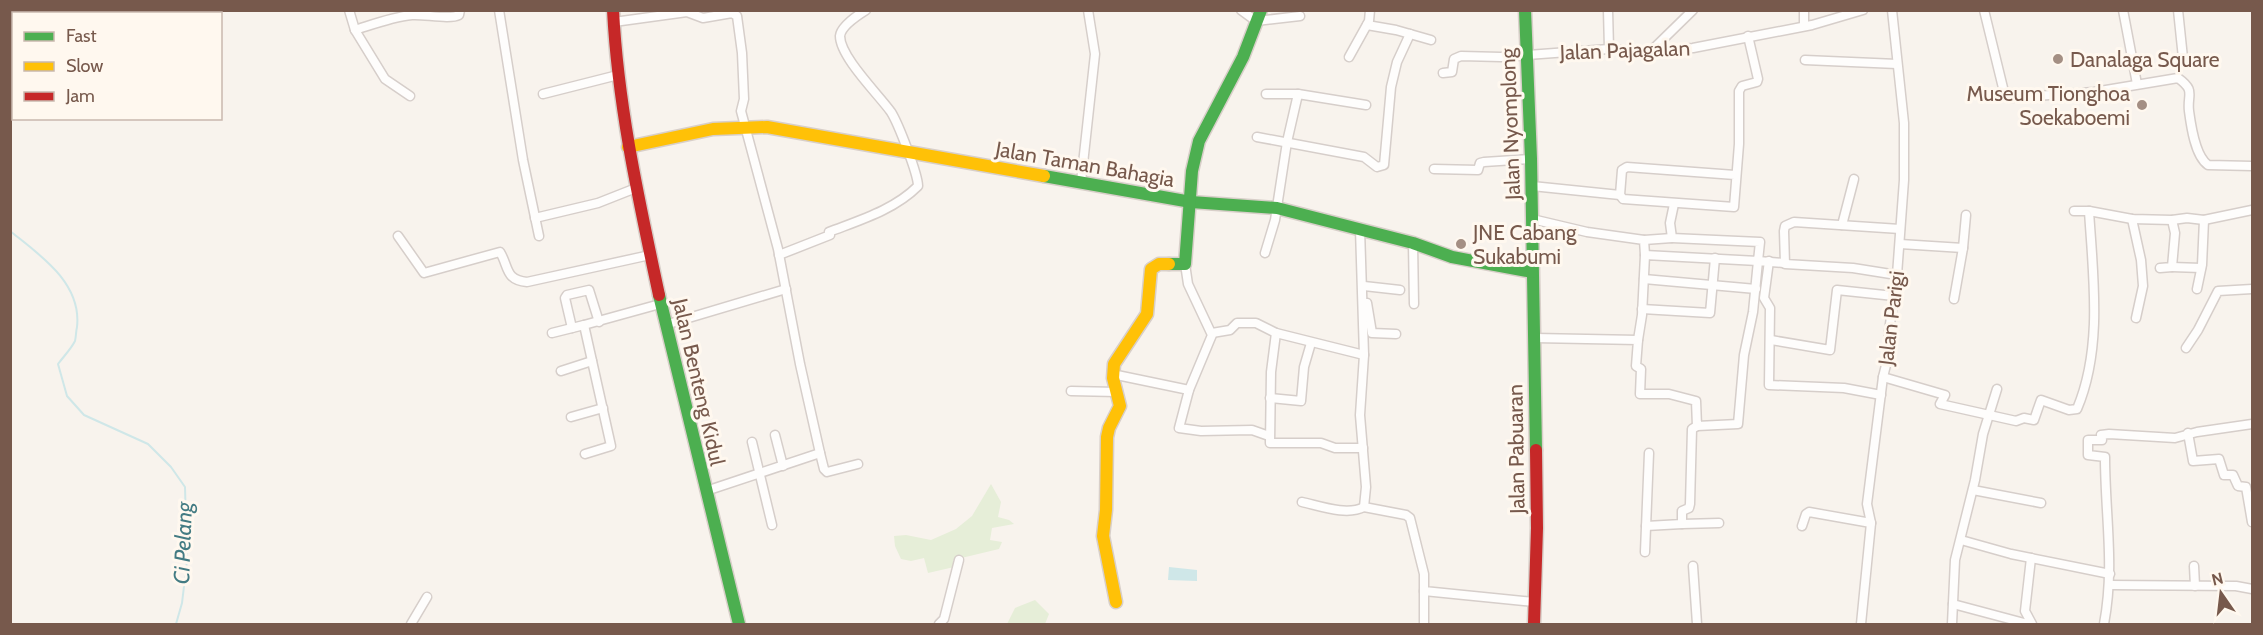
<svg xmlns="http://www.w3.org/2000/svg" width="2263" height="635" font-family="Cabin,sans-serif">
	<rect width="100%" height="100%" fill="#f8f3ed"/>
	<g fill="#e6eed8">
		<polygon points="991,484 1001,502 998,517 1009,520 1014,524 992,528 990,540 1002,542 999,549 953,560 954,567 928,573 924,558 911,561 901,559 895,546 894,536 906,535 931,540 956,529 972,516"/>
		<polygon points="1035,600 1049,614 1045,624 1007,624 1015,608"/>
	</g>
	<polygon fill="#cfe7e8" points="1169,567 1197,570 1197,581 1168,580"/>
	<g fill="none" stroke-linecap="round" stroke-linejoin="round">
		<path stroke="#cfe7e8" stroke-width="2" d="M10 231C40 255 82 283 77 327 76 331 76 337 75 341 71 349 64 356 58 364L67 396 84 415 148 444 171 467 185 487 187 561 182 603 176 624"/>
		<defs>
			<g id="street">
				<polyline points="165,10 166,14"/>
				<polyline points="349,10 355,30 385,79 410,96"/>
				<polyline points="499,10 523,160 539,236"/>
				<polyline points="1241,10 1256,21 1300,16"/>
				<polyline points="1608,10 1609,49"/>
				<path d="M1984 10 2004 92 2008 98 2094 92 2178 78C2196 91 2187 94 2189 111 2191 126 2195 156 2208 165L2252 166"/>
				<polyline points="2123,10 2137,84"/>
				<polyline points="2178,10 2183,58"/>
				<polyline points="55,14 58,10"/>
				<polyline points="614,22 687,12 703,18 732,13 737,16 742,53 744,99 741,111 778,249 800,364 820,453 706,491"/>
				<polyline points="1367,25 1396,30 1431,40"/>
				<polyline points="1804,26 1804,10"/>
				<path d="M355 30C374 24 392 17 412 15 424 14 450 20 459 15L460 10"/>
				<polyline points="1650,52 1693,10"/>
				<polyline points="1349,57 1369,21 1370,10"/>
				<polyline points="1805,60 1897,64"/>
				<polyline points="1443,73 1452,72 1454,59 1461,56 1501,57 1609,49 1650,52 1693,48 1812,25 1863,10"/>
				<polyline points="543,94 618,75"/>
				<polyline points="1266,94 1298,94"/>
				<polyline points="1257,137 1364,157 1377,167 1384,165 1391,87 1397,62 1410,34"/>
				<polyline points="1434,169 1478,170 1480,163 1484,162 1531,159"/>
				<polyline points="1735,175 1627,167 1622,170 1620,195 1623,199 1734,207 1739,144 1739,91 1742,86 1757,82 1758,79 1748,36"/>
				<polyline points="1081,182 1095,54 1088,10"/>
				<polyline points="1532,186 1620,195"/>
				<polyline points="2074,211 2089,211 2132,219 2172,220 2187,218 2204,220 2252,210"/>
				<polyline points="535,218 598,203 636,188"/>
				<polyline points="1532,219 1587,232 1644,240 1645,255"/>
				<polyline points="2132,219 2141,260 2143,286 2136,318"/>
				<polyline points="1842,225 1854,179"/>
				<polyline points="1360,229 1364,355 1360,415 1366,487 1364,507 1406,515 1410,518 1424,574 1424,591 1534,602"/>
				<path d="M398 236 424 273 500 252C509 267 505 280 527 282L650 255"/>
				<polyline points="1644,240 1672,238"/>
				<polyline points="1413,243 1414,304"/>
				<polyline points="1900,244 1963,248"/>
				<polyline points="1265,253 1275,220 1287,142 1298,94 1366,105"/>
				<path d="M779 255 830 235 829 232C860 220 894 210 918 186 918 174 898 123 891 112 879 95 840 57 840 36 841 26 858 15 866 10"/>
				<polyline points="1769,261 1764,298 1770,308 1769,385 1844,388 1881,395"/>
				<polyline points="1185,264 1188,284 1212,335 1189,390 1179,428 1201,431 1252,430 1269,436"/>
				<polyline points="2172,267 2201,268"/>
				<polyline points="2160,268 2172,267 2175,233 2172,220"/>
				<polyline points="1897,275 1853,268 1785,264 1784,231 1785,226 1794,222 1900,229"/>
				<polyline points="1644,279 1756,289"/>
				<polyline points="1364,286 1400,290"/>
				<polyline points="2197,289 2202,265 2204,220"/>
				<polyline points="1954,299 1963,248 1966,215"/>
				<polyline points="1367,303 1372,333 1396,334"/>
				<polyline points="1642,309 1710,313 1715,258"/>
				<polyline points="584,325 572,328 565,298 567,295 589,290 599,322"/>
				<polyline points="665,325 786,289"/>
				<polyline points="552,333 572,328"/>
				<polyline points="1212,333 1230,330 1237,323 1256,323 1276,333 1364,355"/>
				<polyline points="1276,333 1271,372 1270,443 1321,443 1335,448 1363,448"/>
				<polyline points="1535,338 1638,340 1636,366 1641,369 1640,394 1669,394 1696,401 1697,426 1738,424 1744,355 1753,312 1758,261 1784,263"/>
				<polyline points="1638,340 1642,315 1645,255 1758,261 1760,242 1672,238 1670,223 1674,204"/>
				<polyline points="1771,340 1830,350 1837,290 1894,296"/>
				<polyline points="2186,348 2198,330 2218,291 2252,289"/>
				<polyline points="561,371 592,361"/>
				<polyline points="1112,374 1189,390"/>
				<path d="M1883 377 1945 395 1940 404 2016 421 2024 418 2034 420 2041 400 2069 410 2077 409C2103 348 2093 275 2089 211"/>
				<polyline points="1071,391 1117,392"/>
				<polyline points="1270,398 1301,401 1304,367 1311,343"/>
				<polyline points="571,417 603,408"/>
				<polyline points="2188,433 2193,461 2219,459 2224,475 2233,475 2238,486 2246,487 2252,522"/>
				<polyline points="775,435 783,466"/>
				<polyline points="752,442 772,525"/>
				<polyline points="820,453 824,469 827,472 858,464"/>
				<polyline points="585,454 611,446 584,325 660,304"/>
				<polyline points="1973,490 2041,503"/>
				<path d="M1302 502C1320 506 1347 516 1364 507"/>
				<polyline points="1682,524 1719,523"/>
				<polyline points="1646,526 1682,524 1682,511 1689,508 1690,504 1692,429 1697,426"/>
				<polyline points="1802,526 1806,514 1809,512 1871,523"/>
				<polyline points="1961,540 2011,554 2110,574"/>
				<polyline points="1645,552 1649,453"/>
				<polyline points="2031,558 2025,611 2032,624"/>
				<polyline points="1693,566 1697,624"/>
				<polyline points="2194,566 2195,586"/>
				<polyline points="2110,585 2236,586 2252,589"/>
				<polyline points="1953,604 2028,624"/>
				<polyline points="411,624 427,597"/>
				<polyline points="939,624 944,619 959,560"/>
				<polyline points="1424,624 1424,591"/>
				<polyline points="1861,624 1871,523 1867,504 1883,377 1889,353 1889,331 1897,275 1904,180 1904,123 1892,10"/>
				<polyline points="1952,624 1955,560 1975,480 1983,434 1997,389"/>
				<path d="M2104 624C2115 566 2105 515 2105 457L2088 455V440H2102L2101 435 2109 434 2175 438 2197 432 2252 424"/>
			</g>
			<g id="fast">
				<polyline points="1525,10 1531,159 1536,450"/>
				<polyline points="1044,176 1191,202 1277,208 1413,243 1452,257 1532,272"/>
				<polyline points="1169,264 1185,264 1192,171 1199,141 1243,57 1261,10"/>
				<polyline points="659,295 739,624"/>
			</g>
			<g id="slow">
				<polyline points="628,147 713,129 767,127 1044,176"/>
				<polyline points="1116,602 1103,536 1106,510 1107,437 1109,428 1120,406 1113,378 1114,364 1147,314 1151,269 1159,264 1169,264"/>
			</g>
			<g id="jam">
				<path d="M613 10C618 107 639 201 659 295"/>
				<polyline points="1534,624 1537,528 1536,450"/>
			</g>
		</defs>
		<use href="#street" stroke="#d6ceca" stroke-width="11"/>
		<use href="#fast" stroke="#d8cfc9" stroke-width="15"/>
		<use href="#slow" stroke="#d8cfc9" stroke-width="15"/>
		<use href="#jam" stroke="#d8cfc9" stroke-width="15"/>
		<use href="#street" stroke="#fefdfc" stroke-width="8"/>
		<use href="#fast" stroke="#4caf50" stroke-width="12"/>
		<use href="#slow" stroke="#ffc107" stroke-width="12"/>
		<use href="#jam" stroke="#c62828" stroke-width="12"/>
	</g>
	<g fill="#a48f84" stroke="#fff8ef" stroke-width="2">
		<circle cx="2058" cy="59" r="6"/>
		<circle cx="2142" cy="105" r="6"/>
		<circle cx="1461" cy="244" r="6"/>
	</g>
	<g text-anchor="middle" dominant-baseline="central" stroke-width="6" stroke-linejoin="round" paint-order="stroke">
		<g font-size="21" fill="#77594c" stroke="#fff8ef">
			<text transform="translate(1625 50) rotate(-2)">Jalan Pajagalan</text>
			<text transform="translate(1510 124) rotate(-92)">Jalan Nyomplong</text>
			<text transform="translate(1085 164) rotate(10)">Jalan Taman Bahagia</text>
			<text transform="translate(1891 318) rotate(-83)">Jalan Parigi</text>
			<text transform="translate(699 382) rotate(77)">Jalan Benteng Kidul</text>
			<text transform="translate(1516 449) rotate(-91)">Jalan Pabuaran</text>
		</g>
		<g font-size="21" fill="#77594c" stroke="#fff8ef" text-anchor="start">
			<text x="2070" y="59">Danalaga Square</text>
			<text x="2130" y="93" text-anchor="end">Museum Tionghoa<tspan x="2130" dy="24">Soekaboemi</tspan></text>
			<text x="1473" y="232">JNE Cabang<tspan x="1473" dy="24">Sukabumi</tspan></text>
		</g>
		<g font-size="22" font-style="italic" fill="#437b83" stroke="#fff8ef">
			<text transform="translate(183 543) rotate(-88)">Ci Pelang</text>
		</g>
	</g>
	<rect width="2263" height="635" fill="none" stroke="#77594c" stroke-width="24"/>
	<rect x="12" y="12" width="210" height="108" fill="#fff8ef" stroke="#c9b8ae" stroke-width="1.5"/>
	<rect x="24" y="32" width="30" height="9" fill="#4caf50" stroke="#c9b8ae" stroke-width="1.5"/>
	<text x="66" y="42" font-size="18" fill="#77594c">Fast</text>
	<rect x="24" y="62" width="30" height="9" fill="#ffc107" stroke="#c9b8ae" stroke-width="1.5"/>
	<text x="66" y="72" font-size="18" fill="#77594c">Slow</text>
	<rect x="24" y="92" width="30" height="9" fill="#c62828" stroke="#c9b8ae" stroke-width="1.5"/>
	<text x="66" y="102" font-size="18" fill="#77594c">Jam</text>
	<g transform="translate(2221 593) rotate(346)" stroke="#fff8ef" stroke-width="4.5" paint-order="stroke">
	<path d="M0-4.5L10 22L0 15L-10 22Z" fill="#77594c"/>
	<text y="-9" font-size="16" font-weight="bold" text-anchor="middle" fill="#77594c">N</text>
	</g>
</svg>
